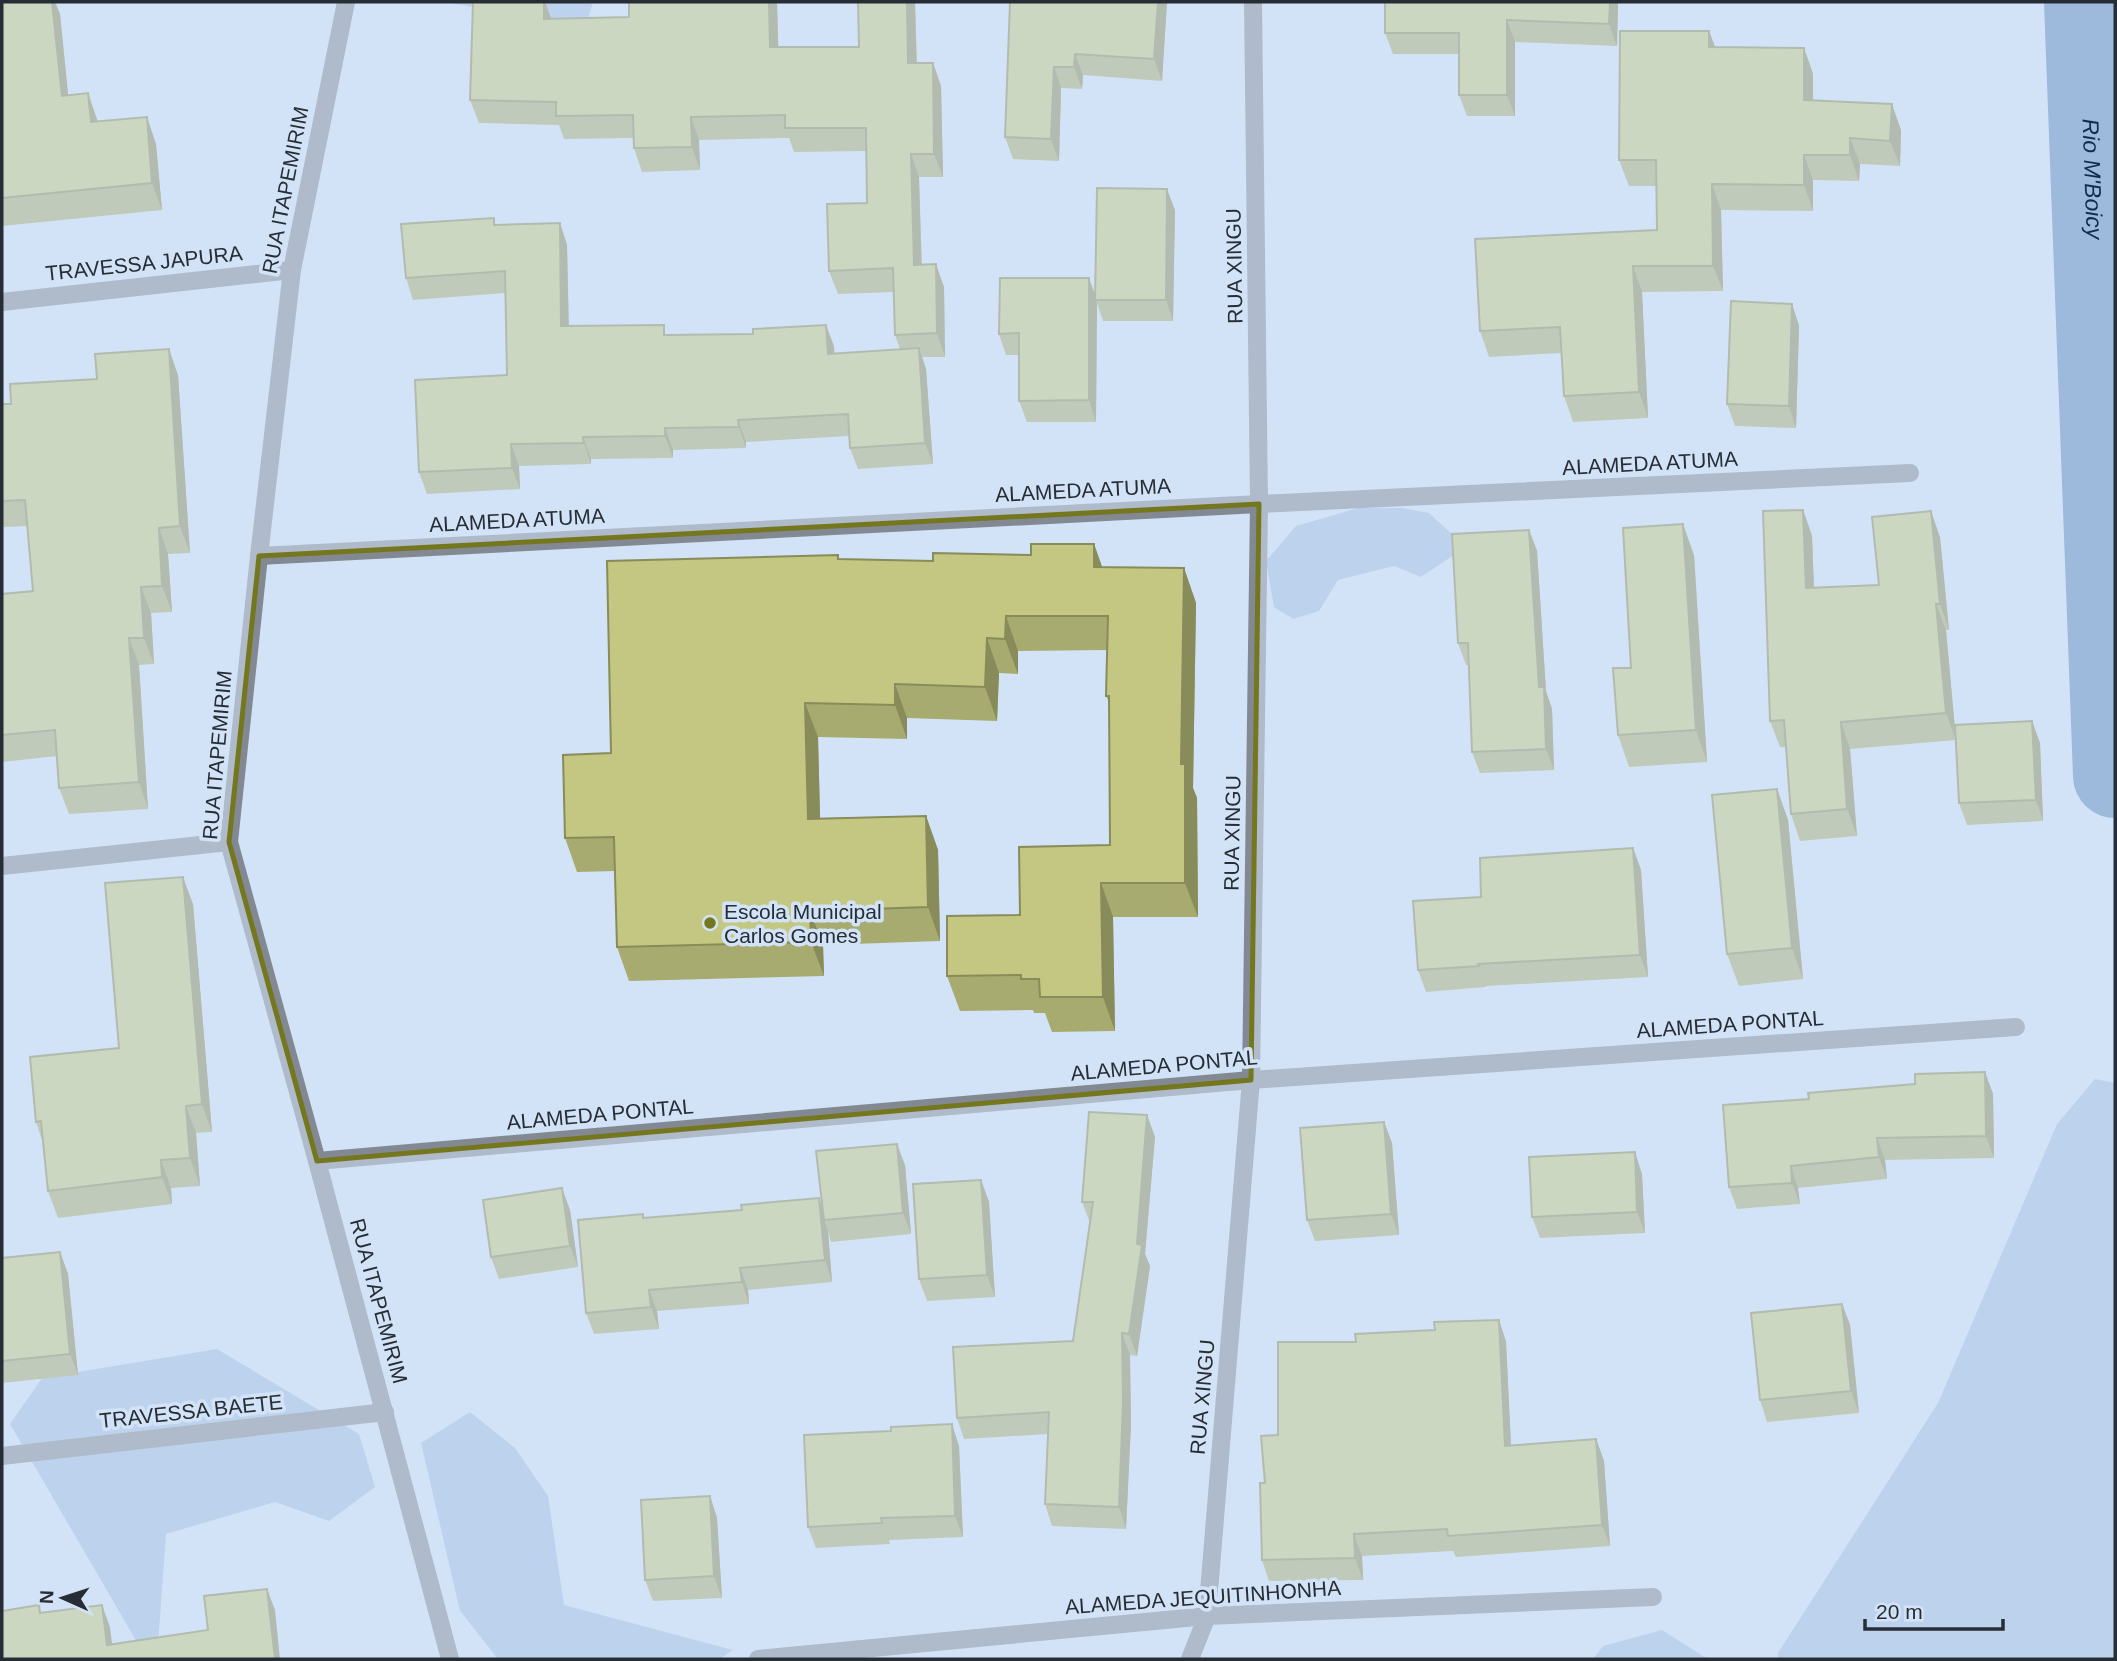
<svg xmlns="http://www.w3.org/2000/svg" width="2117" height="1661" font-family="Arial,sans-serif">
	<rect width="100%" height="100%" fill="#d3e3f7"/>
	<g fill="#a2bee0">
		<polygon points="445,2 593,2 587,23 534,18"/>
		<polygon points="1358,508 1402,508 1429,513 1466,547 1421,577 1394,566 1338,580 1319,611 1293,619 1274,607 1266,561 1296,526"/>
		<polygon points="2095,1079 2115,1083 2115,1659 1778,1659 1778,1653 1938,1403 2057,1124"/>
		<polygon points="217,1349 359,1434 375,1487 329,1521 275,1502 166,1534 158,1645 141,1649 10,1424 42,1378"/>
		<polygon points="470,1412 515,1448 548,1496 564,1605 733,1650 720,1659 498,1659 460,1611 421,1443"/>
		<polygon points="1662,1630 1708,1659 1593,1659 1603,1646"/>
	</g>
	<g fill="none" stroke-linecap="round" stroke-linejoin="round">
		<path stroke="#5c87bb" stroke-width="84" id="s1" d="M2086 2 2115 776"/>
		<g stroke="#838992" stroke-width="18">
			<polyline points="346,2 292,270 259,556 229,842 317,1161 450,1659"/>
			<polyline points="2,302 292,270"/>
			<polyline points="259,556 1259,504 1910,473"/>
			<polyline points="2,866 229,842"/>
			<polyline points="317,1161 1251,1080 2016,1027"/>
			<polyline points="2,1456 385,1412"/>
			<polyline points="758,1659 1207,1616 1653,1597"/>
			<polyline points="1190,1659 1207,1616 1251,1080 1259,504 1253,2"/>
		</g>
	</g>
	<g fill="#a8ab6f">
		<polygon points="2,2 55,2 60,14 68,95 88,93 98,122 156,144 162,210 2,226"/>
		<polygon points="545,2 551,18 629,17 777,2 778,47 859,47 858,2 915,2 917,63 933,63 941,86 943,177 919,177 922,264 944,287 945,357 922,357 926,369 933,464 858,469 850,448 849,436 746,442 746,448 673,450 673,458 591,459 591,464 519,466 520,489 427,494 419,472 507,375 505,293 413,300 406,278 496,225 560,223 567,245 569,326 667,335 834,346 834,354 900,349 895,335 894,292 838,294 829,271 867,203 866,151 794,152 789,138 699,140 700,170 642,172 634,148 633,138 564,139 559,125 479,123 470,100"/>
		<polygon points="1010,2 1167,2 1162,81 1083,75 1082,89 1061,88 1059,161 1013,159 1005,137"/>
		<polygon points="1385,2 1618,2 1617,46 1515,42 1515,116 1467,116 1459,95 1459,54 1393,54 1385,33"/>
		<polygon points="1709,31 1715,47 1804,48 1813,74 1813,100 1901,130 1900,166 1860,164 1859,181 1813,180 1813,211 1721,210 1723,291 1642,292 1648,418 1573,422 1564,396 1561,353 1489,357 1480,331 1657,230 1656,186 1629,186 1619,160"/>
		<polygon points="1175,210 1173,321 1103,321 1097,303 1096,422 1027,422 1019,401 1019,355 1006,355 999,334 1095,297"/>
		<polygon points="1792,304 1799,326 1796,428 1735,426 1727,404"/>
		<polygon points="178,375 190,553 168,554 172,612 151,613 154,664 139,665 148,809 69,814 59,788 57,756 2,762 2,594 33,591 28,526 2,527 2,404 11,404"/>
		<polygon points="1803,510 1812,536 1814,588 1879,585 1940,537 1949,630 1946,630 1956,740 1850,749 1857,836 1800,841 1791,814 1786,747 1780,747 1770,721"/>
		<polygon points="1529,530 1537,551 1546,691 1552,709 1554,770 1480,773 1472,752 1469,665 1466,665 1458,643"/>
		<polygon points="1094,544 1102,567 1184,568 1196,603 1193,788 1197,798 1198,917 1113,917 1115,1031 1052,1032 1045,1013 1034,1013 1033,1010 960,1011 947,976 1020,915 1110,845 1109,702 1106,696 1107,650 1018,651 1018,674 999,673 997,721 907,718 907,739 818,737 820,818 926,816 938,850 940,941 823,945 824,976 629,981 617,947 615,871 577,872 565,838 611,753 839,559 933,561 1031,555"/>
		<polygon points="1694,555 1707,762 1629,767 1618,735"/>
		<polygon points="2032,721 2040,743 2043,821 1967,825 1959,803"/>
		<polygon points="1777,789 1788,820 1803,979 1739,986 1727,954"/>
		<polygon points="1633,848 1641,870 1648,977 1486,986 1486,987 1426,992 1418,970 1481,897"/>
		<polygon points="193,904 212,1132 196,1133 200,1186 171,1188 172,1204 58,1218 48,1191 42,1140 36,1122 119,1048"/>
		<polygon points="1985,1072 1993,1094 1994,1158 1885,1160 1887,1179 1798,1188 1800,1204 1737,1209 1729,1187 1809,1099 1915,1084"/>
		<polygon points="1147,1115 1155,1137 1145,1254 1150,1266 1137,1356 1130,1355 1131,1424 1126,1529 1052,1526 1045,1504 1048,1434 964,1439 957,1418 1073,1341 1090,1223 1082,1202"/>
		<polygon points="1384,1122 1392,1143 1399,1235 1315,1241 1307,1220"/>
		<polygon points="905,1165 911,1234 831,1242 828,1231 832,1282 748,1290 749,1304 657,1311 659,1329 594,1334 586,1313 644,1218 822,1208"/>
		<polygon points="1642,1174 1645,1233 1540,1238 1532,1217"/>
		<polygon points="981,1180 989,1202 995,1297 927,1301 919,1279"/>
		<polygon points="570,1210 578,1267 499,1279 491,1257"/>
		<polygon points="60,1252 68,1274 78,1375 2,1383 2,1258"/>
		<polygon points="1842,1304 1850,1325 1859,1413 1767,1422 1760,1400"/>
		<polygon points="1499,1320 1506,1342 1511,1445 1596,1439 1604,1461 1610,1546 1456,1557 1453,1551 1362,1556 1363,1580 1269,1581 1262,1560 1265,1483 1278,1435 1435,1330"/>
		<polygon points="959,1446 963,1537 889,1540 890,1544 816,1548 808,1527"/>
		<polygon points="710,1496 717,1518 722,1598 653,1601 645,1580"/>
	</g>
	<g fill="#888b5a">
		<polygon points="52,2 55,2 60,14 71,123 62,96"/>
		<polygon points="545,2 553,24 544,19"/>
		<polygon points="769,2 777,2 779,70 770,47"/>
		<polygon points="907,2 915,2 917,86 908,63"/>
		<polygon points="1158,2 1167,2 1162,81 1154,59"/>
		<polygon points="1610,2 1618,2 1617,46 1609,24"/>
		<polygon points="1507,20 1515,42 1515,116 1507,95"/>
		<polygon points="1709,31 1719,57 1709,47"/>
		<polygon points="1804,48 1813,74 1813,125 1804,100"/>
		<polygon points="1075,54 1083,75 1082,89 1074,67"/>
		<polygon points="933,63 941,86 943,177 934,154"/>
		<polygon points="1054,67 1061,88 1059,161 1051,139"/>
		<polygon points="88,93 97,120 100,149 91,122"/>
		<polygon points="1892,104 1901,130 1900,166 1890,141"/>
		<polygon points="147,117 156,144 162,210 152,183"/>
		<polygon points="691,117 699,140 700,170 692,147"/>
		<polygon points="1850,138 1860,164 1859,181 1850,155"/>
		<polygon points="911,154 919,177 922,288 914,265"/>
		<polygon points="1804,155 1813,180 1813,211 1804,185"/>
		<polygon points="1712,184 1721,210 1723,291 1713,266"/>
		<polygon points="1167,189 1175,210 1173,321 1166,300"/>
		<polygon points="560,223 567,245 569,348 561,326"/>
		<polygon points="936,264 944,287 945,357 937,333"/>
		<polygon points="1633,266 1642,292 1648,418 1639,392"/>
		<polygon points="1089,278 1097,300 1095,300 1097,303 1096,422 1089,400"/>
		<polygon points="1792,304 1799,326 1796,428 1789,406"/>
		<polygon points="826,325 834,346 836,376 828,354"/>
		<polygon points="919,348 926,369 933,464 925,443"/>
		<polygon points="169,349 178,375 190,553 180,526"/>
		<polygon points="738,420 746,442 746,448 739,427"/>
		<polygon points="665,428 673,450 673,458 665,436"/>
		<polygon points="583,437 591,459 591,464 584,443"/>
		<polygon points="511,444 519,466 520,489 512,468"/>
		<polygon points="1803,510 1812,536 1815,615 1806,588"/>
		<polygon points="1931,511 1940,537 1949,630 1940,604"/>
		<polygon points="1683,524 1694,555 1707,762 1696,730"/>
		<polygon points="159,528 168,554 172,612 162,586"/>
		<polygon points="1529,530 1537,551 1546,691 1552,709 1554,770 1546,749 1539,687"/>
		<polygon points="1094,544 1106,578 1094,567"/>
		<polygon points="1184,568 1196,603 1193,788 1197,798 1198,917 1185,883 1181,764"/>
		<polygon points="141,587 151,613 154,664 144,638"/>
		<polygon points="1936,604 1946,630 1956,740 1946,713"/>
		<polygon points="1006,616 1018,651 1018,674 1005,639"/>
		<polygon points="129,638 139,665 148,809 139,782"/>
		<polygon points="987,638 999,673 997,721 985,687"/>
		<polygon points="895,684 907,718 907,739 895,705"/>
		<polygon points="805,703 818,737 821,853 808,819"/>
		<polygon points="2032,721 2040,743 2043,821 2036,800"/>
		<polygon points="1841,722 1850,749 1857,836 1847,809"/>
		<polygon points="1777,789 1788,820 1803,979 1792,948"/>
		<polygon points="926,816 938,850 940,941 928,907"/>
		<polygon points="1633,848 1641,870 1648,977 1640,955"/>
		<polygon points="183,877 193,904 212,1132 202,1104"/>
		<polygon points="1101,883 1113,917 1115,1031 1103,997"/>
		<polygon points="810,911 823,945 824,976 811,942"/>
		<polygon points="1985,1072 1993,1094 1994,1158 1986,1136"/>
		<polygon points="186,1106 196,1133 200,1186 190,1158"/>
		<polygon points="1147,1115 1155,1137 1145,1254 1150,1266 1137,1356 1129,1334"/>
		<polygon points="1384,1122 1392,1143 1399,1235 1391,1214"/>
		<polygon points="1877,1138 1885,1160 1887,1179 1879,1157"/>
		<polygon points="897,1144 905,1165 911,1234 903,1213"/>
		<polygon points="1635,1152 1642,1174 1645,1233 1637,1212"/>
		<polygon points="161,1160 171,1188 172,1204 162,1177"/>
		<polygon points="1791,1166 1798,1188 1800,1204 1792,1183"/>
		<polygon points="981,1180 989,1202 995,1297 987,1275"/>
		<polygon points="562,1188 570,1210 578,1267 570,1246"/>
		<polygon points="819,1198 826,1219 824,1220 828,1231 832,1282 825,1260"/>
		<polygon points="60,1252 68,1274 78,1375 70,1354"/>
		<polygon points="740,1268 748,1290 749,1304 742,1282"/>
		<polygon points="649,1290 657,1311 659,1329 651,1307"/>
		<polygon points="1842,1304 1850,1325 1859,1413 1851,1391"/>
		<polygon points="1499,1320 1506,1342 1512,1467 1505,1446"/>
		<polygon points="1122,1333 1130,1355 1131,1424 1126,1529 1119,1507"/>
		<polygon points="952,1424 959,1446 963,1537 955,1516"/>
		<polygon points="1596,1439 1604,1461 1610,1546 1602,1525"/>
		<polygon points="710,1496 717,1518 722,1598 714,1576"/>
		<polygon points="1354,1534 1362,1556 1363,1580 1355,1558"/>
		<polygon points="267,1589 275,1610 280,1659 275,1659"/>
		<polygon points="102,1605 110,1627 114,1659 107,1645"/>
	</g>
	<g fill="#c3c781" stroke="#888b5a" stroke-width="2">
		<polygon points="2,2 52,2 62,96 88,93 91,122 147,117 152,183 2,198"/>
		<polygon points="473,2 544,2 544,19 629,17 629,2 769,2 770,47 859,47 858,2 907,2 908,63 933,63 934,154 911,154 914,265 936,264 937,333 895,335 893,268 829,271 827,204 867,203 866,128 785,128 785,115 691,117 692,147 634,148 633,115 556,116 556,102 470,100"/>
		<polygon points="1010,2 1158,2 1154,59 1075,54 1074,67 1054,67 1051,139 1005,137"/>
		<polygon points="1385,2 1610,2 1609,24 1507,20 1507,95 1459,95 1459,33 1385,33"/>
		<polygon points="1620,31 1709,31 1709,47 1804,48 1804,100 1892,104 1890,141 1850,138 1850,155 1804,155 1804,185 1712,184 1713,266 1633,266 1639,392 1564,396 1560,327 1480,331 1475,239 1657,230 1656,160 1619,160"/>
		<polygon points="1097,188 1167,189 1166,300 1095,300"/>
		<polygon points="494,218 494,225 560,223 561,326 664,325 664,335 753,334 753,329 826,325 828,354 919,348 925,443 850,448 848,414 738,420 739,427 665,428 665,436 583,437 584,443 511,444 512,468 419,472 415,380 507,375 505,271 406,278 401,224"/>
		<polygon points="1000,278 1089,278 1089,400 1019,401 1019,333 999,334"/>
		<polygon points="1731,301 1792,304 1789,406 1727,404"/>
		<polygon points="169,349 180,526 159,528 162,586 141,587 144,638 129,638 139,782 59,788 55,730 2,735 2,594 33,591 25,500 2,501 2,404 11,404 10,384 97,379 95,354"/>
		<polygon points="1803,510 1806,588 1879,585 1872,517 1931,511 1940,604 1936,604 1946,713 1841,722 1847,809 1791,814 1784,720 1770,721 1763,511"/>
		<polygon points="1683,524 1696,730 1618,735 1613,668 1631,668 1623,528"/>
		<polygon points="1529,530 1539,687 1544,687 1546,749 1472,752 1468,643 1458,643 1452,534"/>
		<polygon points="1031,544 1094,544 1094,567 1184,568 1181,764 1185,764 1185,883 1101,883 1103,997 1040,997 1039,979 1021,979 1021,975 947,976 947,916 1020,915 1019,847 1110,845 1109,696 1106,696 1108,616 1006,616 1005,639 987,638 985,687 895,684 895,705 805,703 808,819 926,816 928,907 810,911 811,942 617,947 614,837 565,838 563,755 611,753 607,561 838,555 838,559 933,561 933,553 1031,555"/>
		<polygon points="2032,721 2036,800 1959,803 1955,725"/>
		<polygon points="1777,789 1792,948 1727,954 1712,795"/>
		<polygon points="1633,848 1640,955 1478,964 1479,966 1418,970 1413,901 1481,897 1480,858"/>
		<polygon points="183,877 202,1104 186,1106 190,1158 161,1160 162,1177 48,1191 41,1121 36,1122 30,1057 119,1048 105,883"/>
		<polygon points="1985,1072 1986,1136 1877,1138 1879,1157 1791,1166 1792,1183 1729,1187 1723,1105 1809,1099 1808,1093 1915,1084 1915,1074"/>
		<polygon points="1089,1112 1147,1115 1137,1244 1142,1245 1129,1334 1122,1333 1123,1402 1119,1507 1045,1504 1049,1412 957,1418 953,1347 1073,1341 1093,1202 1082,1202"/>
		<polygon points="1384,1122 1391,1214 1307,1220 1300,1128"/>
		<polygon points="897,1144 903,1213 824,1220 816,1151"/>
		<polygon points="1635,1152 1637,1212 1532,1217 1529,1157"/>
		<polygon points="981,1180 987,1275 919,1279 913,1184"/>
		<polygon points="562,1188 570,1246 491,1257 483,1200"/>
		<polygon points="819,1198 825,1260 740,1268 742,1282 649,1290 651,1307 586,1313 578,1220 643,1214 643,1218 742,1210 741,1205"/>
		<polygon points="60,1252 70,1354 2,1361 2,1258"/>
		<polygon points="1842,1304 1851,1391 1760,1400 1751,1313"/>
		<polygon points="1499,1320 1505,1446 1596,1439 1602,1525 1448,1536 1447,1529 1354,1534 1355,1558 1262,1560 1260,1483 1265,1483 1261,1436 1278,1435 1278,1342 1356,1342 1355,1334 1435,1330 1434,1322"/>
		<polygon points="952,1424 955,1516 881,1518 882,1523 808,1527 804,1435 891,1431 891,1427"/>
		<polygon points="710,1496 714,1576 645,1580 641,1500"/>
		<polygon points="267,1589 275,1659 2,1659 2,1611 39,1605 40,1613 102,1605 107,1645 208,1630 204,1596"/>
	</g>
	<path d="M0 0H2117V1661H0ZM1259 504 1251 1080 317 1161 229 842 259 556Z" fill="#d3e3f7" fill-opacity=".55" fill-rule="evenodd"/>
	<path fill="none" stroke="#74771e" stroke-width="5" stroke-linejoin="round" d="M1259 504 1251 1080 317 1161 229 842 259 556Z"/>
	<circle fill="#74771e" stroke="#d3e3f7" stroke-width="2.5" cx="710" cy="923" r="7"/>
	<g text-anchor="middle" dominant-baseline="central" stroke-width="7" stroke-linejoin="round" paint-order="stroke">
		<g font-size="21" fill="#272d34" stroke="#d3e3f7">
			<text transform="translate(285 190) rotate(-79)">RUA ITAPEMIRIM</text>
			<text transform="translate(144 263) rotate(-6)">TRAVESSA JAPURA</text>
			<text transform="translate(1234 266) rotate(-91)">RUA XINGU</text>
			<text transform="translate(1650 463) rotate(-3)">ALAMEDA ATUMA</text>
			<text transform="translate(1083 490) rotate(-3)">ALAMEDA ATUMA</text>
			<text transform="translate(517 520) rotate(-3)">ALAMEDA ATUMA</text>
			<text transform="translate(217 755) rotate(-85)">RUA ITAPEMIRIM</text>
			<text transform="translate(1232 833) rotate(-89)">RUA XINGU</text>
			<text transform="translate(1730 1024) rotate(-4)">ALAMEDA PONTAL</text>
			<text transform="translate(1164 1065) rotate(-5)">ALAMEDA PONTAL</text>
			<text transform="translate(600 1114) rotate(-5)">ALAMEDA PONTAL</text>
			<text transform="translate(379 1301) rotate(75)">RUA ITAPEMIRIM</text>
			<text transform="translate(1202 1397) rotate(-85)">RUA XINGU</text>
			<text transform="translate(191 1411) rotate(-6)">TRAVESSA BAETE</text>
			<text transform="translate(1203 1597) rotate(-4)">ALAMEDA JEQUITINHONHA</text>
		</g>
		<g font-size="21" fill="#272d34" stroke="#d3e3f7" text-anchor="start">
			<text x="724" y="911">Escola Municipal<tspan x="724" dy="24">Carlos Gomes</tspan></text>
		</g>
		<g font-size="23" font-style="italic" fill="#0d2c4f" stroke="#d3e3f7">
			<text stroke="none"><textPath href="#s1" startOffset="177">Rio M'Boicy</textPath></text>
		</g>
	</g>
	<rect width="2117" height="1661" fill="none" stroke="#272d34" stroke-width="7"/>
	<g transform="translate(63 1598) rotate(273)" stroke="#d3e3f7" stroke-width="5" paint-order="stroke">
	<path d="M0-5L12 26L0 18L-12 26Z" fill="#272d34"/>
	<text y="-10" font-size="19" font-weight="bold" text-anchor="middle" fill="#272d34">N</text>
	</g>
	<path d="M1865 1619v10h138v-10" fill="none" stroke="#272d34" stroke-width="3.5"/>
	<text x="1876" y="1619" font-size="21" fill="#272d34" stroke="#d3e3f7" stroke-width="5" paint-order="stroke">20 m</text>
</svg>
